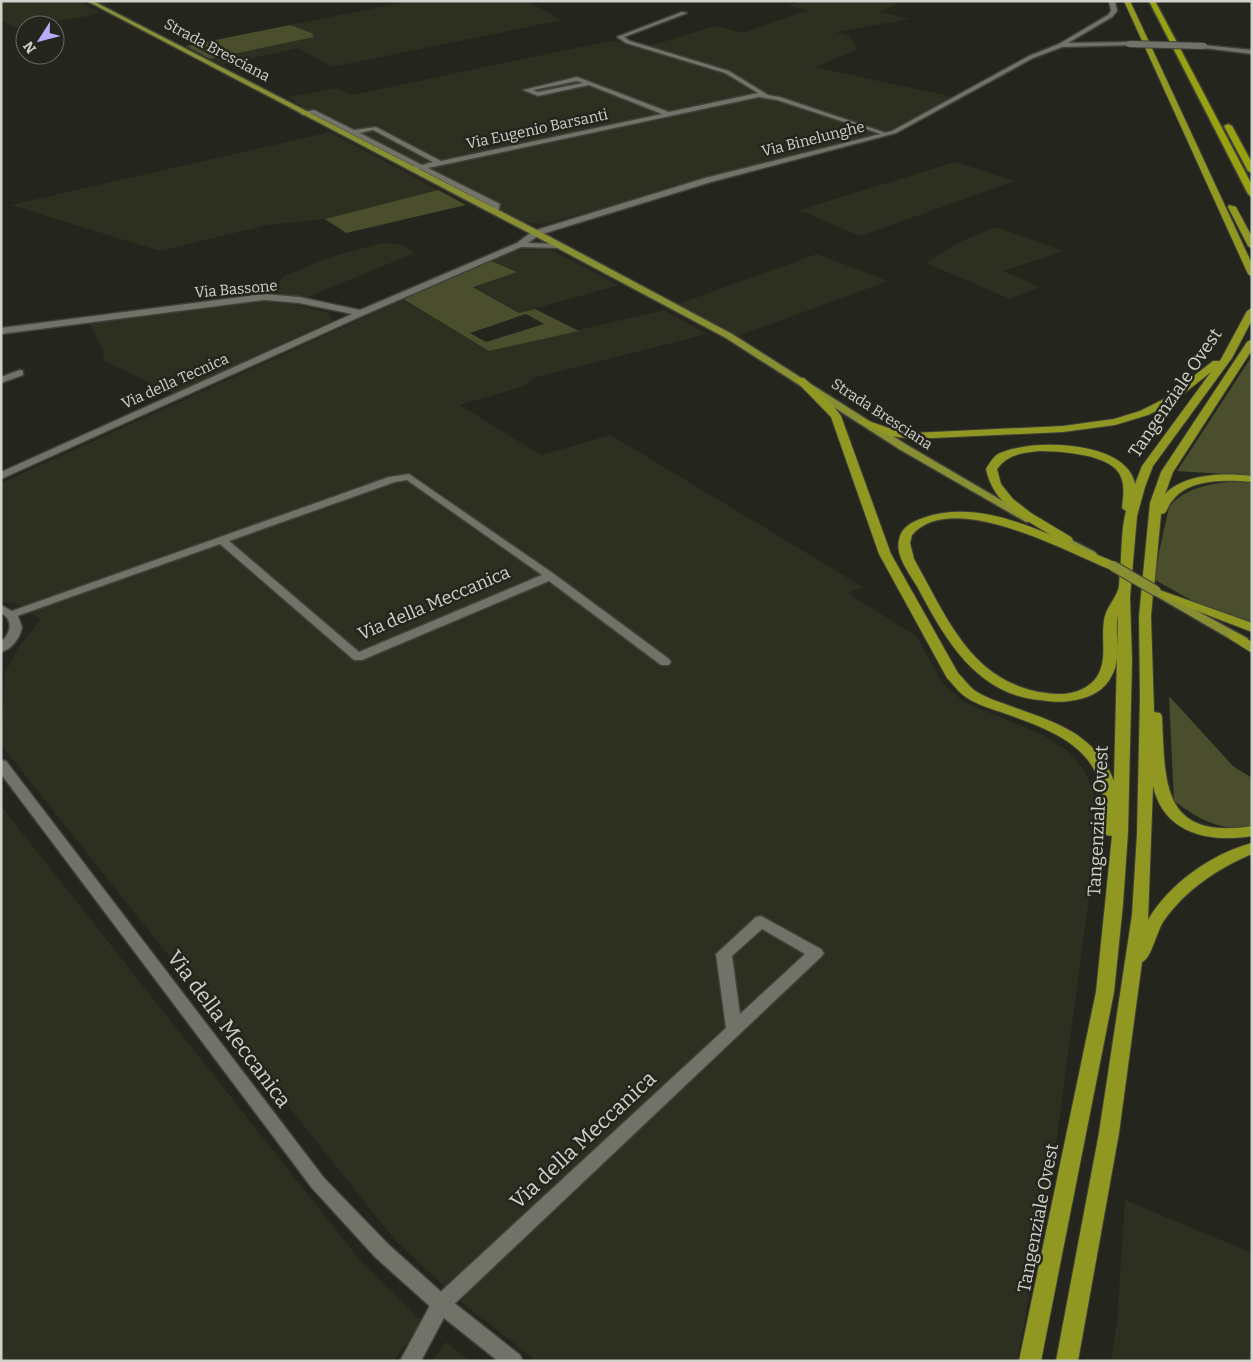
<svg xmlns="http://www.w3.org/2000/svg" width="1253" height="1362" font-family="Bitter,serif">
	<rect width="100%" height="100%" fill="#24251d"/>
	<g fill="#2d3020">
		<polygon points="1,1 78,1 99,12 88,16 15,28 1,20"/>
		<polygon points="409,1 527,1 562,20 332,67 298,48 222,65 185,46"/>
		<polygon points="801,1 882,1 897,4 880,12 910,19 835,32 849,36 858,50 814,67 954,97 888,132 544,224 522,222 482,202 308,111 289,97 337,88 352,95 609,41 652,45 715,26 743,33 808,10 788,6"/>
		<polygon points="330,132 438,190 325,219 267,225 160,251 11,205"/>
		<polygon points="955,162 1015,181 860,236 799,210"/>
		<polygon points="996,227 1064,251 1003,271 1040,287 1010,299 926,263 955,244"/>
		<polygon points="382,243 400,244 415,253 305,298 277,294 282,277 327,258"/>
		<polygon points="549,249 619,285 519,313 473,286 517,272 491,261 514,250"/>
		<polygon points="817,254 888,281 738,336 678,304"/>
		<polygon points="403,300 489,351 664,310 707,334 533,378 524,386 460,405 541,455 611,435 863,587 848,593 917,637 942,682 964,702 1041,734 1068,751 1084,770 1097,801 1096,846 1052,1174 1017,1361 537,1361 460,1301 395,1240 1,745 5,673 18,648 41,619 14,603 1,602 1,483"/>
		<polygon points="259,301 291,304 322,311 330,314 332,321 174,394 104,361 103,351 90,324"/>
		<polygon points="1,806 362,1263 422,1321 394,1361 1,1361"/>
		<polygon points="1125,1200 1252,1253 1252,1361 1111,1361 1117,1321"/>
		<polygon points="446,1342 470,1361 433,1361"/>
	</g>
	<g fill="#4a4e2d" fill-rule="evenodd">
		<polygon points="290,25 314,34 312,35 314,37 214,58 210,59 186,46"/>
		<polygon points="438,190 466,205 346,233 325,219"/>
		<path d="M491 261 517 272 473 287 519 313 535 309 579 331 489 351 403 299ZM526 314 544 324 486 342 470 333Z"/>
		<polygon points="1252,356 1252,476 1177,471"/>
		<path d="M1236 481 1252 483V625L1211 611 1153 579 1169 507C1185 487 1211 484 1236 481Z"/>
		<path d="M1169 696 1233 766 1252 778V826C1222 833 1197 818 1174 801Z"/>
	</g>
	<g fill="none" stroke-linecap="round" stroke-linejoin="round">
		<defs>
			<g id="minor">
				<path d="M682 12 687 13 624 37 630 41 729 71 768 95 780 97 889 134 884 135 777 100 759 97 428 168 500 204 498 212 494 214 490 212 493 207 420 169 409 170V168L414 166 311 113 303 115 300 113 314 110 354 130 376 127 441 161 662 114 589 85 538 96 523 90 577 77 669 112 758 93 725 73 626 43 617 37ZM577 81 583 83 538 92 533 90ZM373 130 433 162 422 165 360 133Z"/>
				<polygon points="20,370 23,371 23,375 1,383 1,377"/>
				<path d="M409 474 554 574 669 659 671 662 669 665H661L549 581 362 660H354L220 544 17 616 13 618 7 614 9 612 389 477ZM407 480 542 575 359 652 229 541 395 482Z"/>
				<path d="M761 916 821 949 824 953 821 957 448 1310 421 1361H400L434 1298 726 1028 716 954 756 917ZM762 929 805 954 740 1014 732 956Z"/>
			</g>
			<g id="tertiary">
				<polygon points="1109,1 1115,1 1117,11 1112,17 1068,43 1129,42 1131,45 1062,47 1033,58 896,133 711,182 539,235 528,243 560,244 564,246 560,248 521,247 364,315 1,479 1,472 352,314 299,303 264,300 1,334 1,328 264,294 299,297 360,310 517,243 533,231 705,178 892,131 1029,56 1059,44 1108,15 1111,11"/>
				<polygon points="1202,45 1252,50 1252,54 1204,48"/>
				<path d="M1 605 17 614 22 627C20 638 12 649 1 652V642C11 633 14 620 1 613Z"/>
				<polygon points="1,760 6,761 324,1178 389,1245 448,1298 520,1355 523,1361 498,1361 434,1310 375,1257 312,1188 1,774"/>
			</g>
			<g id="primary">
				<polygon points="87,1 93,1 539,231 732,334 907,445 1035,520 1034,522 1026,522 899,449 726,338 533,235"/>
				<polygon points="1056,532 1095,552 1097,554 1091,557 1087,556 1052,537 1051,535 1052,533"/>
				<polygon points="1160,591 1247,638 1249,641 1243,645 1239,644 1156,596 1154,594 1156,592"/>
			</g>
			<g id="trunk">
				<polygon points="1124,1 1130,1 1252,264 1252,277 1248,274"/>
				<polygon points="1229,205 1236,207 1252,237 1252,249 1248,246 1228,207"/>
				<path d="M1252 308V320L1232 358 1153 466 1145 487 1137 516 1130 597 1132 661 1128 832 1123 904 1114 992 1041 1361H1019L1096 992 1112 836 1106 835 1103 831C1103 816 1105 800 1101 785 1087 740 1041 727 1001 712 988 708 973 703 963 695 957 690 952 683 947 678L879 554 831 417 795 380 796 378H804L831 403 841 416 891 554 958 673C963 678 968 685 974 690 985 698 1000 702 1013 707 1057 723 1095 734 1114 781L1118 615C1114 635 1122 657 1112 675 1104 692 1087 699 1069 701 1059 703 1049 701 1039 700 976 694 945 639 918 588 910 574 895 556 899 540 901 527 912 522 923 518 966 503 1010 518 1051 535 1022 518 993 503 986 469 989 464 993 457 998 454 1030 438 1127 440 1135 484L1142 466 1211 372 1172 403 1148 415 1115 425 1063 432 912 439 891 436 858 422 863 419 897 431 912 433 1063 426 1114 419 1140 411 1164 399 1213 361H1220L1247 311ZM1039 451C1060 451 1113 454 1121 477 1125 487 1123 498 1122 508L1126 511C1121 530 1122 552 1120 571 1119 577 1120 585 1118 590 1114 601 1105 609 1104 621 1101 638 1107 657 1099 673 1092 688 1073 695 1057 694 974 689 950 623 914 559L910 543 912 535C952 489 1065 551 1109 569H1117L1119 566 1117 563 1069 543 1073 540 1071 537 1031 513 1013 499 1001 484 997 469C1008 454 1022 453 1039 451Z"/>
				<path d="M1252 339V350L1173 472 1165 494C1186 473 1224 473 1252 476V482C1227 480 1190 478 1173 500 1169 503 1168 509 1165 513L1161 514 1154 588 1252 623V632L1153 594 1151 616 1154 712 1160 713 1162 716C1165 785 1162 840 1252 826V836C1209 843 1164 834 1153 786L1148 920C1169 884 1211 854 1252 843V854C1218 868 1184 891 1163 922 1157 931 1151 959 1142 962L1119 1133 1078 1361H1056L1099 1133 1132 915 1137 834 1140 697 1139 616 1150 503 1161 472 1247 342Z"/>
				<polygon points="1235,632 1252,642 1252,653 1230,639 1228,636 1230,633"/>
			</g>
			<g id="motorway">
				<polygon points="1149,1 1155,1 1252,185 1252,197 1248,194"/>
				<polygon points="1228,124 1232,126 1252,163 1252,173 1248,171 1224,126"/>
			</g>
		</defs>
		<use href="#minor" stroke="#40413a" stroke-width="3"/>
		<use href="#tertiary" stroke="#40413a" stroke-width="3"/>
		<use href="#primary" stroke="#40413a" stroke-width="3"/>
		<use href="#trunk" stroke="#40413a" stroke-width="2"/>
		<use href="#motorway" stroke="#40413a" stroke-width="3"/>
		<use href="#minor" fill="#717268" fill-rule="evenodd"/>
		<use href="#tertiary" fill="#717268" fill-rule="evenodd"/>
		<use href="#primary" fill="#888f33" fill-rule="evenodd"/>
		<use href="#trunk" fill="#909821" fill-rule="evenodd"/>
		<use href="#motorway" fill="#98a20f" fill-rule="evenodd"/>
		<defs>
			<polyline id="tertiary-bridge" points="1129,44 1204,46"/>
			<polyline id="primary-bridge" points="1113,566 1156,591"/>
		</defs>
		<use href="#tertiary-bridge" stroke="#40413a" stroke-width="8" stroke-linecap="butt"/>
		<use href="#primary-bridge" stroke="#40413a" stroke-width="12" stroke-linecap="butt"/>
		<use href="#tertiary-bridge" stroke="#717268" stroke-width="6"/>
		<use href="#primary-bridge" stroke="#888f33" stroke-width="10"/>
	</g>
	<g text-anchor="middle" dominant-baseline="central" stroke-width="5" stroke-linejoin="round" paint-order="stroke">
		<g font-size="15" fill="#d1d2cc" stroke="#24251d">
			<text transform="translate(217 50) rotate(28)">Strada Bresciana</text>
			<text transform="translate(537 129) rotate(-12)">Via Eugenio Barsanti</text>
			<text transform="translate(813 139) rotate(-14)">Via Binelunghe</text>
			<text transform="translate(236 289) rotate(-5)">Via Bassone</text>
			<text transform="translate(175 381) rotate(-24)">Via della Tecnica</text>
			<text transform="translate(882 414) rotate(33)">Strada Bresciana</text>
		</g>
		<g font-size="18" fill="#d1d2cc" stroke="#24251d">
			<text transform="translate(1175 393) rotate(-56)">Tangenziale Ovest</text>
			<text transform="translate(434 603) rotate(-23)">Via della Meccanica</text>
			<text transform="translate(1098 821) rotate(-87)">Tangenziale Ovest</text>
			<text transform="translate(1038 1218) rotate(-79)">Tangenziale Ovest</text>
		</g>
		<g font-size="21" fill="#d1d2cc" stroke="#24251d">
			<text transform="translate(229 1029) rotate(53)">Via della Meccanica</text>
			<text transform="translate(583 1140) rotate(-43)">Via della Meccanica</text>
		</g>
	</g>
	<rect width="1253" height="1362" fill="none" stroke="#d1d2cc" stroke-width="5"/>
	<g transform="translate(40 40) rotate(234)"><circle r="24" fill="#24251d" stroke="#696a63"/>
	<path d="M0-4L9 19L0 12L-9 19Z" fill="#bbaaf6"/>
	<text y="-8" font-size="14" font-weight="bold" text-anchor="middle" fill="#d1d2cc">N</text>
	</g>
</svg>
